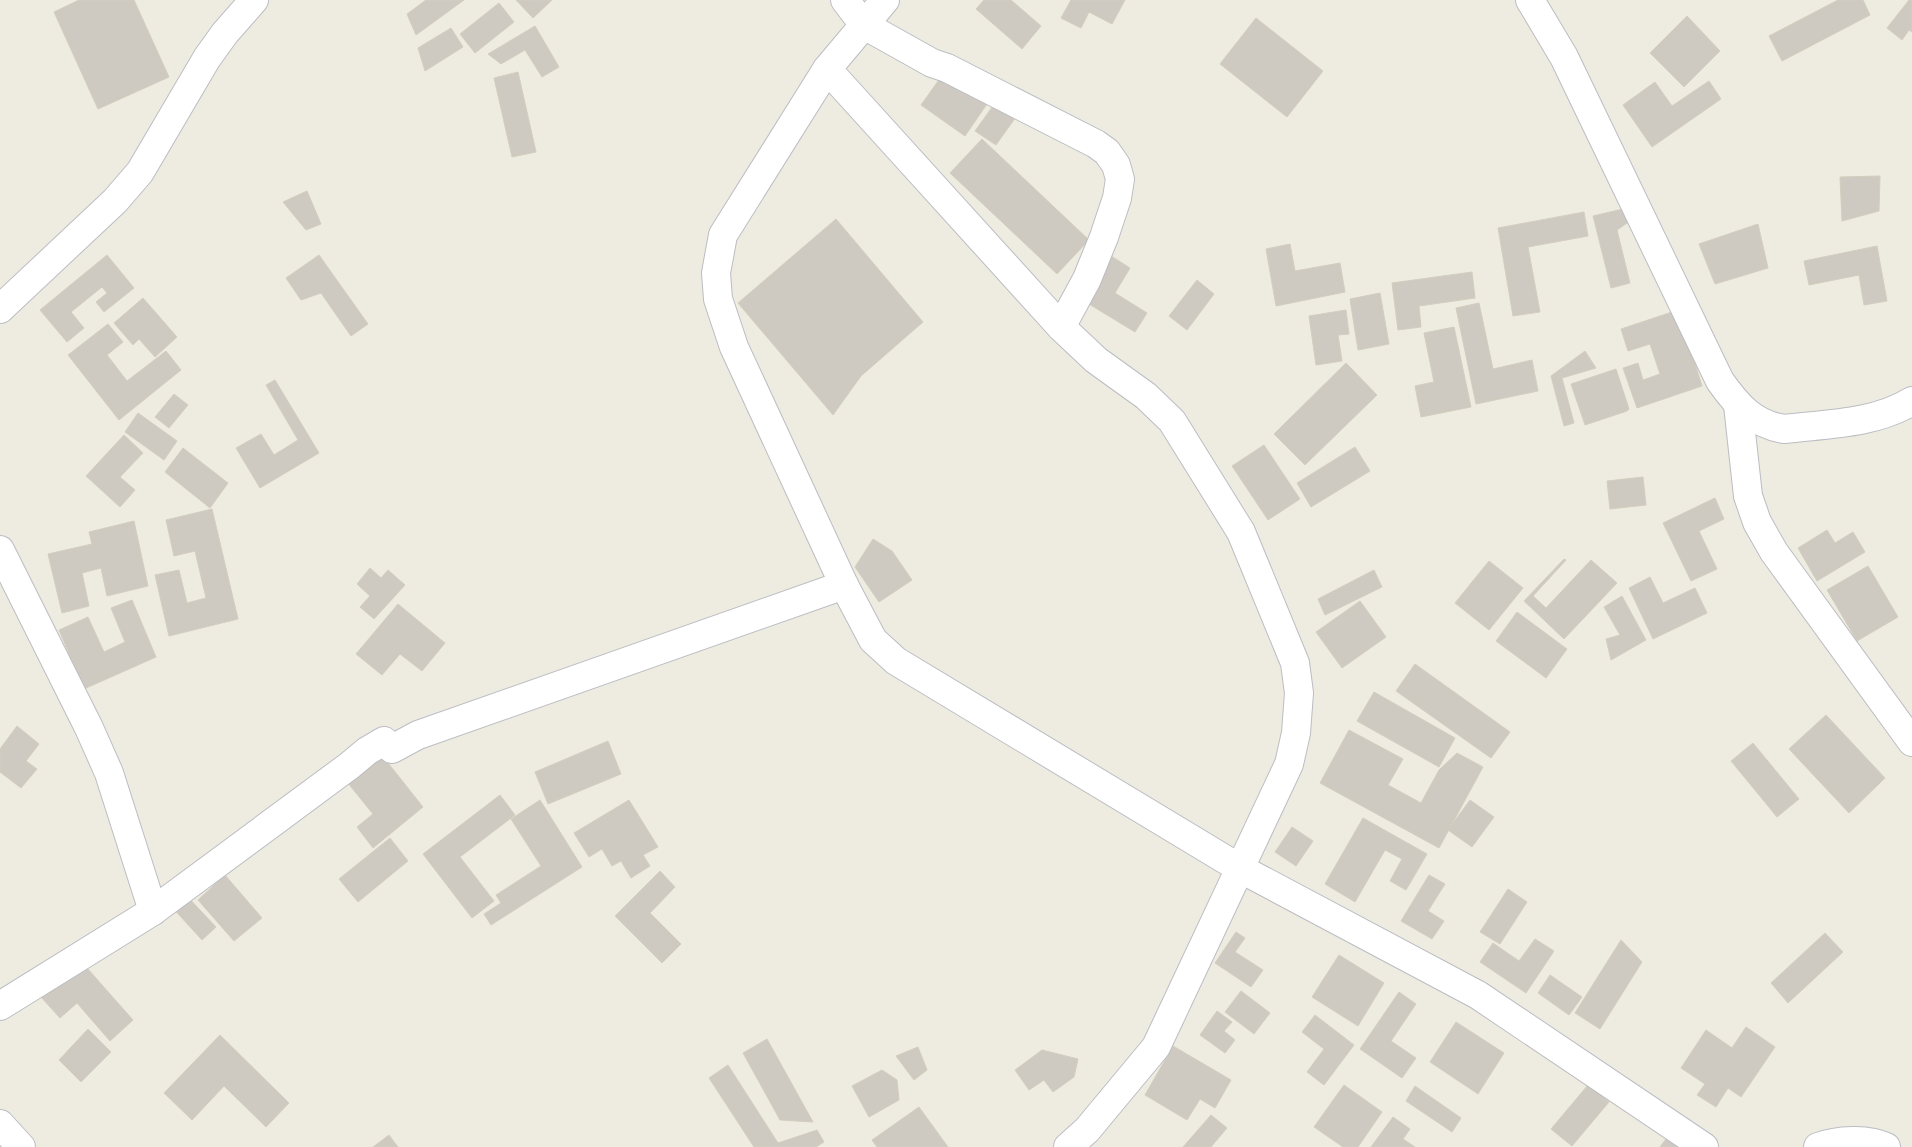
<svg xmlns="http://www.w3.org/2000/svg" width="1912" height="1147" font-family="Signika,sans-serif">
	<rect width="100%" height="100%" fill="#eeece0"/>
	<g fill="#cecac1" stroke="#d3cebe">
		<polygon points="79,0 134,0 169,77 98,109 54,12"/>
		<polygon points="426,0 464,0 416,35 407,14"/>
		<polygon points="516,0 552,0 533,18"/>
		<polygon points="984,0 1011,0 1041,26 1022,49 976,9"/>
		<polygon points="1071,0 1125,0 1112,24 1089,12 1081,28 1061,18"/>
		<polygon points="1838,0 1863,0 1870,15 1782,61 1769,36"/>
		<polygon points="1909,0 1912,0 1912,32 1909,30 1902,40 1887,28"/>
		<polygon points="499,3 514,22 475,53 460,34"/>
		<polygon points="1687,16 1720,51 1684,87 1650,53"/>
		<polygon points="1256,18 1323,71 1287,117 1220,64"/>
		<polygon points="535,26 559,67 542,77 525,50 501,64 488,54"/>
		<polygon points="451,28 463,47 425,71 418,48"/>
		<polygon points="946,70 989,101 965,136 921,105"/>
		<polygon points="518,72 536,152 512,157 494,78"/>
		<polygon points="1709,81 1721,99 1652,147 1623,105 1655,82 1672,106"/>
		<polygon points="998,99 1018,114 996,145 975,131"/>
		<polygon points="982,139 1089,240 1057,274 950,173"/>
		<polygon points="1880,176 1879,211 1842,221 1840,177"/>
		<polygon points="307,191 321,224 306,230 283,202"/>
		<polygon points="1627,208 1630,221 1617,230 1630,283 1611,288 1593,216"/>
		<polygon points="1584,212 1588,236 1528,247 1540,312 1513,316 1498,228"/>
		<polygon points="836,219 923,322 861,376 833,415 738,303"/>
		<polygon points="1758,224 1768,268 1715,284 1699,244"/>
		<polygon points="1290,244 1295,271 1340,263 1345,292 1276,306 1266,249"/>
		<polygon points="1877,246 1887,301 1864,305 1859,275 1809,285 1804,261"/>
		<polygon points="107,255 134,288 104,312 96,302 107,293 102,287 71,312 84,328 67,342 40,310"/>
		<polygon points="319,255 368,324 351,336 321,293 301,300 286,278"/>
		<polygon points="1111,256 1130,268 1115,293 1147,313 1135,332 1084,301"/>
		<polygon points="1472,272 1475,298 1419,306 1421,327 1398,330 1392,283"/>
		<polygon points="1197,280 1214,294 1187,330 1169,316"/>
		<polygon points="1380,293 1389,344 1358,350 1350,299"/>
		<polygon points="143,298 177,337 155,357 139,339 133,345 114,323"/>
		<polygon points="1479,303 1493,369 1532,360 1538,391 1476,404 1456,308"/>
		<polygon points="1346,310 1349,334 1338,335 1342,361 1316,365 1309,316"/>
		<polygon points="1678,310 1702,386 1637,408 1623,368 1638,363 1643,380 1660,374 1650,344 1628,351 1621,329"/>
		<polygon points="108,324 123,342 107,355 127,381 166,351 181,370 119,420 68,355"/>
		<polygon points="1454,327 1471,407 1421,417 1415,386 1434,382 1424,333"/>
		<polygon points="1585,351 1596,368 1562,378 1574,423 1564,426 1551,376"/>
		<polygon points="1346,363 1377,395 1305,465 1274,434"/>
		<polygon points="1616,369 1629,409 1627,411 1585,425 1571,384"/>
		<polygon points="275,380 319,453 260,488 236,448 261,434 274,455 298,440 266,385"/>
		<polygon points="174,394 188,405 169,428 155,417"/>
		<polygon points="138,413 177,441 164,460 125,432"/>
		<polygon points="124,435 143,453 120,477 135,490 120,507 86,476"/>
		<polygon points="1264,445 1300,499 1268,520 1232,466"/>
		<polygon points="1355,447 1370,471 1311,507 1297,483"/>
		<polygon points="183,448 228,483 210,508 165,472"/>
		<polygon points="1643,477 1646,505 1610,509 1607,481"/>
		<polygon points="1715,498 1724,519 1699,531 1717,569 1691,581 1663,523"/>
		<polygon points="212,509 238,619 169,636 155,575 179,570 187,603 206,598 195,551 174,556 166,520"/>
		<polygon points="134,521 148,586 107,596 101,568 82,573 89,606 62,613 48,554 92,544 89,532"/>
		<polygon points="1827,530 1835,543 1853,532 1865,552 1817,581 1798,548"/>
		<polygon points="873,539 892,551 912,580 879,602 855,567"/>
		<polygon points="1564,559 1566,560 1533,596 1546,608 1591,560 1617,583 1564,639 1524,601"/>
		<polygon points="1489,561 1523,588 1489,630 1455,603"/>
		<polygon points="1868,566 1898,617 1857,641 1827,590"/>
		<polygon points="370,568 381,578 388,570 405,585 374,619 360,607 370,596 357,584"/>
		<polygon points="1374,570 1382,587 1325,615 1318,599"/>
		<polygon points="1650,577 1663,603 1695,588 1707,613 1653,639 1629,588"/>
		<polygon points="1622,596 1646,640 1611,660 1606,639 1620,635 1604,607"/>
		<polygon points="132,600 156,657 84,689 59,630 88,617 104,652 125,642 111,608"/>
		<polygon points="1360,601 1386,637 1342,668 1316,632"/>
		<polygon points="398,604 445,643 422,671 400,654 382,675 356,654"/>
		<polygon points="1517,612 1567,649 1546,678 1496,641"/>
		<polygon points="1415,664 1510,732 1491,758 1396,691"/>
		<polygon points="1374,692 1455,738 1439,767 1357,721"/>
		<polygon points="1826,715 1885,778 1849,813 1789,749"/>
		<polygon points="17,726 39,744 26,761 37,769 21,788 0,772 0,749"/>
		<polygon points="1349,730 1403,759 1388,785 1421,803 1439,770 1457,753 1483,767 1439,848 1320,783"/>
		<polygon points="608,741 621,774 548,804 535,772"/>
		<polygon points="1753,743 1799,799 1777,817 1731,761"/>
		<polygon points="377,749 423,807 373,848 357,827 373,814 343,777"/>
		<polygon points="500,795 515,815 460,857 494,901 472,918 423,854"/>
		<polygon points="540,800 582,867 491,925 484,914 501,903 496,895 541,866 511,819"/>
		<polygon points="629,800 658,847 643,855 650,866 631,878 621,861 612,866 602,849 589,857 574,833"/>
		<polygon points="1470,800 1494,817 1472,847 1448,830"/>
		<polygon points="1363,818 1427,854 1406,890 1390,881 1402,859 1385,850 1355,902 1325,884"/>
		<polygon points="1292,827 1313,841 1296,866 1275,852"/>
		<polygon points="390,838 408,861 358,902 339,879"/>
		<polygon points="660,871 675,887 650,913 681,944 662,963 615,916"/>
		<polygon points="225,875 262,918 234,941 198,900"/>
		<polygon points="1429,875 1445,884 1428,911 1444,921 1432,939 1401,921"/>
		<polygon points="1508,889 1527,902 1500,944 1480,932"/>
		<polygon points="184,893 216,927 202,940 170,905"/>
		<polygon points="1236,932 1245,938 1235,952 1263,970 1251,987 1215,963"/>
		<polygon points="1825,933 1843,952 1788,1003 1771,983"/>
		<polygon points="1535,939 1554,951 1526,993 1480,962 1493,943 1519,961"/>
		<polygon points="1621,940 1642,962 1600,1029 1575,1013"/>
		<polygon points="1339,955 1384,983 1358,1026 1312,997"/>
		<polygon points="80,960 133,1020 110,1041 77,1003 60,1018 40,996"/>
		<polygon points="1550,975 1582,997 1569,1015 1538,993"/>
		<polygon points="1241,991 1270,1013 1254,1034 1225,1012"/>
		<polygon points="1399,992 1416,1004 1391,1041 1416,1058 1402,1078 1360,1049"/>
		<polygon points="1217,1011 1232,1022 1224,1031 1235,1040 1225,1053 1200,1035"/>
		<polygon points="1315,1015 1354,1045 1324,1085 1307,1072 1324,1049 1302,1032"/>
		<polygon points="1456,1022 1504,1053 1478,1094 1430,1062"/>
		<polygon points="1746,1027 1775,1047 1741,1097 1728,1088 1716,1107 1697,1095 1705,1084 1681,1068 1706,1030 1732,1048"/>
		<polygon points="88,1029 111,1052 81,1082 59,1060"/>
		<polygon points="220,1035 289,1103 266,1127 224,1086 192,1120 164,1093"/>
		<polygon points="767,1039 813,1122 780,1120 743,1053"/>
		<polygon points="1173,1046 1231,1080 1215,1108 1200,1099 1187,1120 1145,1095"/>
		<polygon points="918,1047 927,1070 914,1080 896,1056"/>
		<polygon points="1042,1050 1078,1059 1074,1077 1053,1092 1044,1080 1029,1090 1015,1070"/>
		<polygon points="728,1065 778,1143 817,1130 824,1142 816,1147 754,1147 709,1078"/>
		<polygon points="882,1070 897,1080 899,1100 869,1117 852,1086"/>
		<polygon points="1344,1085 1382,1112 1358,1147 1343,1147 1314,1127"/>
		<polygon points="1588,1085 1609,1102 1572,1146 1551,1129"/>
		<polygon points="1415,1086 1461,1118 1452,1132 1406,1101"/>
		<polygon points="919,1107 948,1147 877,1147 872,1140"/>
		<polygon points="1211,1115 1227,1128 1211,1147 1183,1147"/>
		<polygon points="1393,1117 1410,1129 1403,1139 1415,1147 1371,1147"/>
		<polygon points="389,1135 398,1147 373,1147"/>
		<polygon points="1669,1135 1684,1147 1660,1147"/>
	</g>
	<g fill="none" stroke-linecap="round" stroke-linejoin="round">
		<defs>
			<g id="minor">
				<polyline points="845,0 864,25 932,63 947,68 1096,144 1107,152 1116,165 1120,179 1117,198 1104,237 1087,279 1061,327"/>
				<polyline points="885,0 827,69 723,235 716,273 718,299 734,347 844,585 873,640 896,661 1241,869 1478,995 1704,1147"/>
				<path d="M1530 0 1564 57 1720 381C1737 405 1753 424 1784 429 1826 424 1875 424 1912 401"/>
				<polyline points="827,69 1061,327 1096,360 1146,396 1172,421 1241,532 1295,663 1299,693 1296,733 1289,764 1156,1047 1087,1130 1068,1147"/>
				<polyline points="0,309 115,201 140,172 207,58 225,33 254,0"/>
				<polyline points="1738,405 1748,496 1757,522 1774,552 1912,742"/>
				<polyline points="0,550 89,728 109,773 153,911"/>
				<polyline points="0,1006 153,911 349,766 367,751 384,741 392,749 418,735 844,585"/>
				<polyline points="0,1124 21,1147"/>
				<path d="M1818 1147C1837 1140 1868 1138 1886 1147"/>
			</g>
		</defs>
		<use href="#minor" stroke="#bbbdc3" stroke-width="30"/>
		<use href="#minor" stroke="#fff" stroke-width="28"/>
	</g>
</svg>
